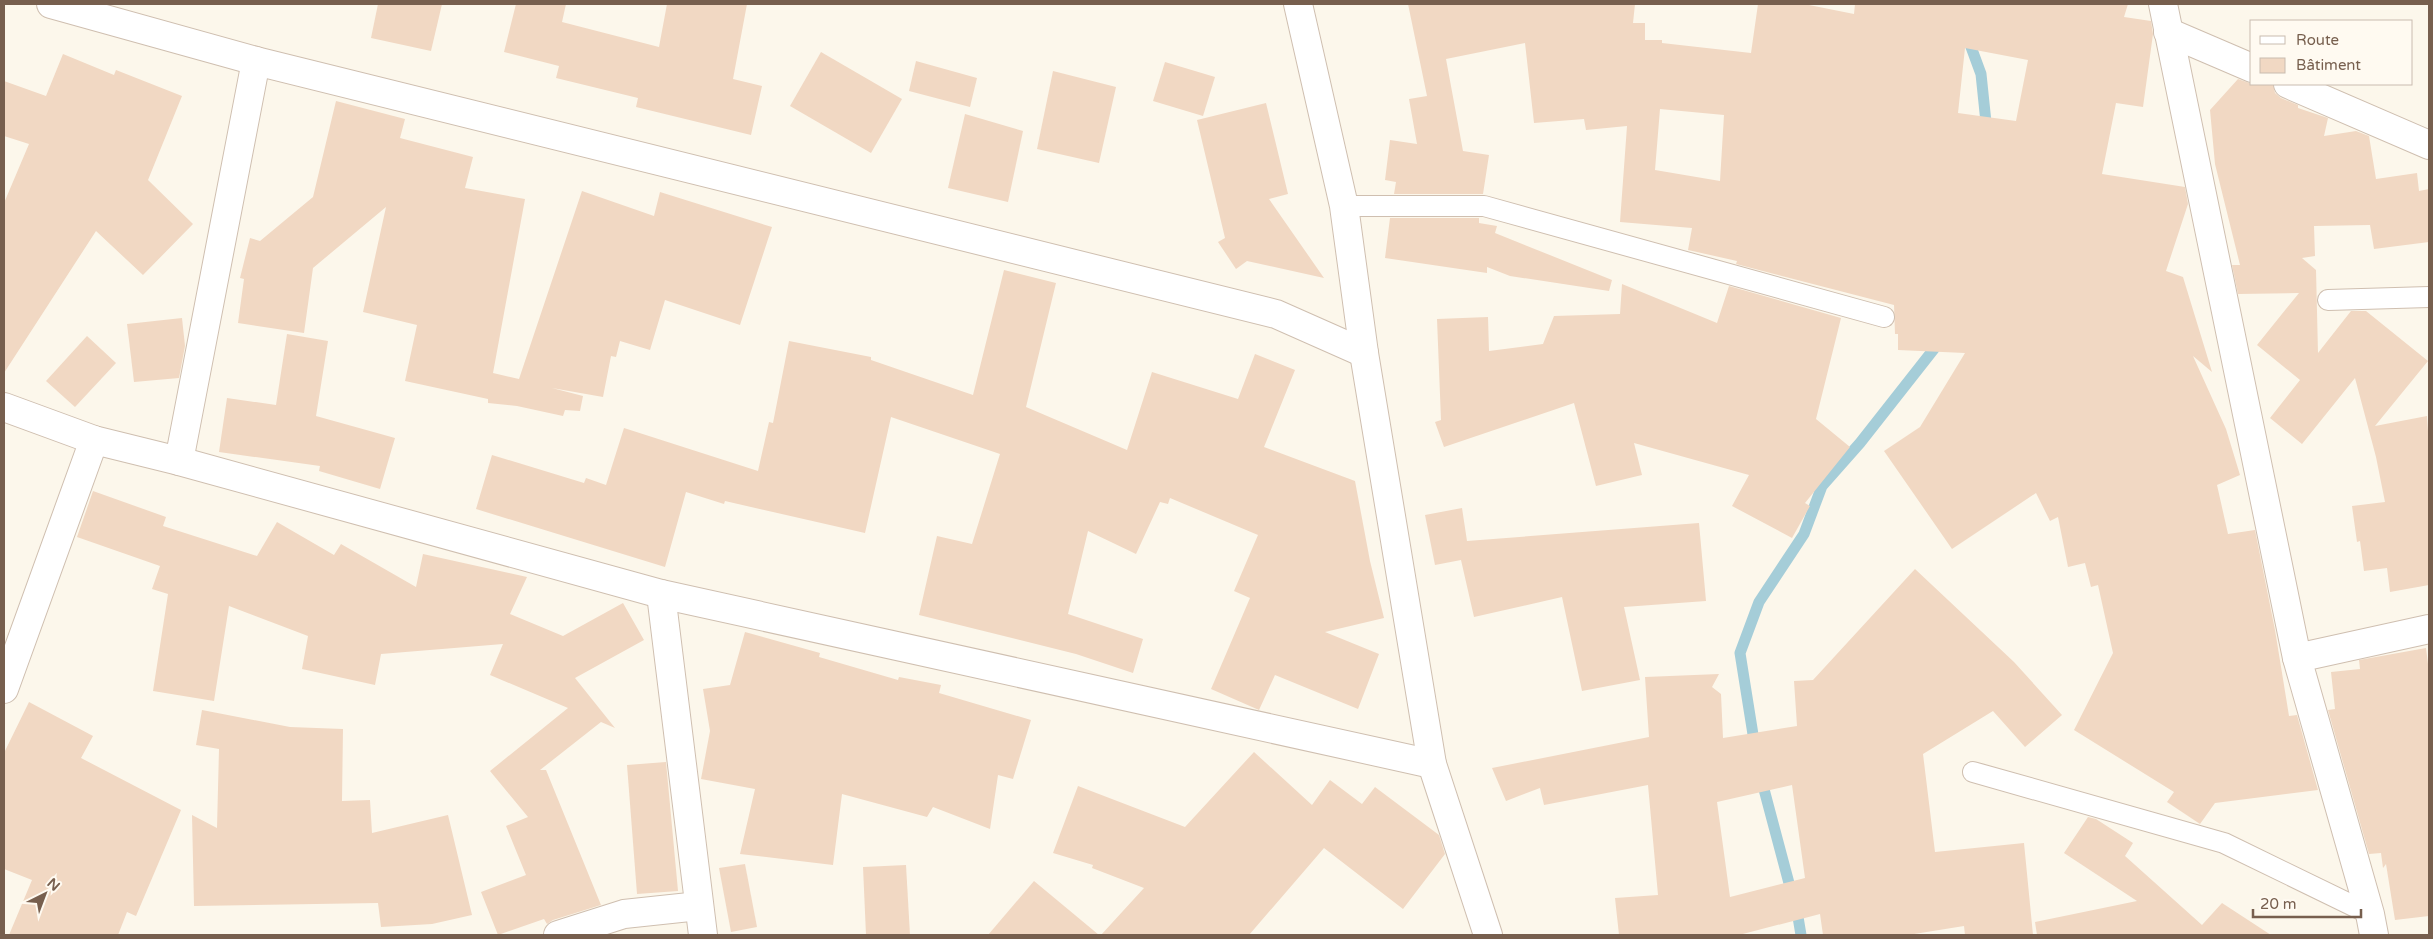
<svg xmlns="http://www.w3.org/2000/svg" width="2433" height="939" font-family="'Varela Round',sans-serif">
	<rect width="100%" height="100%" fill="#fcf7eb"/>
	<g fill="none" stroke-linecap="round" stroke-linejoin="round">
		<g stroke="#a5cdd8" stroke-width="11">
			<polyline points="1967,36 1981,74 1987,132"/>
			<polyline points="1755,747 1740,653 1759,602 1804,534 1822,486 1860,443 1941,340"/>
			<polyline points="1761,778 1798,917 1801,935"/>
		</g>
	</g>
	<g fill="#f1d8c3" fill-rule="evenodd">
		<polygon points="378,4 442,4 431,51 371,38"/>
		<polygon points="516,4 566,4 562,22 659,47 667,4 747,4 733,79 762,86 751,135 636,107 638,98 556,78 559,66 504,52"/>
		<path d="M1408 4H1635L1633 23H1645V40H1662V43L1751 53 1758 4H1804L1854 14 1855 4H2128L2124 17 2151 21 2153 34 2143 107 2116 103 2102 174 2185 187 2188 204 2166 271 2183 277 2212 372 2193 356 2226 429 2240 475 2217 485 2228 534 2255 530 2275 630 2289 716 2297 715 2318 790 2215 803 2200 824 2167 802 2174 792 2074 730 2113 653 2098 585 2091 587 2085 563 2068 567 2058 517 2050 521 2036 493 1952 549 1884 451 1920 427 1965 353 1898 350V334H1895L1894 305 1736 264 1737 261 1688 250 1692 228 1620 222 1627 126 1586 130 1584 119 1534 123 1525 43 1446 59 1463 151 1489 155 1483 194H1394L1396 182 1385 180 1390 140 1417 144 1409 99 1427 96ZM1965 48 2028 60 2016 121 1958 113ZM1660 109 1724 115 1720 181 1655 170Z"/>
		<polygon points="821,52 902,99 871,153 790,106"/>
		<polygon points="63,54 114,75 116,70 182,96 148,180 193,224 143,275 96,231 4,373 4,203 29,144 4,136 4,81 46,96"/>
		<polygon points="916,61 977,78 970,107 909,91"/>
		<polygon points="1165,62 1215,77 1203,116 1153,101"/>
		<polygon points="1053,71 1116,87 1099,163 1037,149"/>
		<polygon points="2238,79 2252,84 2273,84 2275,93 2281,98 2298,105 2298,108 2328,118 2324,136 2356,131 2369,136 2376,179 2417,173 2419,191 2429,189 2429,242 2374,249 2370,225 2314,226 2315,256 2302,258 2316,270 2318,353 2351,311 2366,311 2428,361 2375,426 2427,416 2429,447 2429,585 2390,592 2387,568 2364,571 2360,541 2357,542 2352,506 2385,502 2376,457 2355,378 2302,444 2270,418 2300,380 2257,345 2299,293 2238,294 2232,265 2240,265 2215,164 2210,110"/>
		<polygon points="336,101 405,119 400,138 473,157 465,188 525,199 493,373 519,379 582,191 654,216 660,192 772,227 740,325 665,300 650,350 620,341 616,357 611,356 603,397 552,388 583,396 580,411 565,410 563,416 517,406 488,403 488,399 405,381 417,325 363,312 386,207 313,268 304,333 238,323 244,279 240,278 250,238 260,241 313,197"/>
		<polygon points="1266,103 1288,194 1269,199 1324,278 1247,261 1236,269 1218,242 1225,238 1197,120"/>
		<polygon points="965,114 1023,131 1008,202 948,188"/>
		<polygon points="1390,218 1479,218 1479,223 1497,226 1495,233 1612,280 1609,291 1510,276 1487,267 1487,273 1385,258"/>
		<polygon points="1004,270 1056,283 1026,407 1127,450 1152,372 1238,399 1255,354 1295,370 1264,447 1355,481 1370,561 1384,618 1325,632 1379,654 1358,709 1275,675 1259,710 1211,689 1250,598 1234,591 1258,535 1170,498 1168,504 1160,502 1136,554 1088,531 1068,614 1143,639 1133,673 1076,654 919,615 937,536 972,544 1000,454 891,417 865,533 725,501 724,504 686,492 665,567 476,509 492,455 584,483 586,478 606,485 624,428 758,471 769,422 773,423 789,341 871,357 871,360 973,395"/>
		<polygon points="1622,284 1717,323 1729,286 1841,318 1816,419 1850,447 1805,503 1810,506 1792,538 1732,506 1749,475 1634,443 1642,475 1596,486 1574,403 1444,447 1435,422 1441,420 1437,319 1488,317 1489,351 1543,344 1554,316 1620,314"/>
		<polygon points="182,318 185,346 179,378 134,382 127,324"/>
		<polygon points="287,334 328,341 316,416 395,438 380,489 319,471 320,466 219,452 227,398 276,405"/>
		<polygon points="87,336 116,363 75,407 46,381"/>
		<polygon points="93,491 166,517 163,526 257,556 277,522 334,555 341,544 416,587 423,554 527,577 510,614 563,636 623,603 644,640 575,678 615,728 601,722 540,770 546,770 601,905 553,920 547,924 544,919 498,935 481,892 526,875 506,826 528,817 490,771 568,708 490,675 503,644 381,654 375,685 302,669 308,636 229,606 214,701 153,691 168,594 152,589 160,566 77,537"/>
		<polygon points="1462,508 1467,541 1699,523 1706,601 1624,607 1640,680 1582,691 1562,597 1474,617 1461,560 1435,565 1425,515"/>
		<path d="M1915 569 2014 662 2062 715 2025 747 1993 711 1923 754 1935 852 2024 843 2033 935H1965L1964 926 1908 935H1823L1820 914 1739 935H1619L1615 898 1658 895 1648 785 1544 805 1540 788 1506 801 1492 768 1649 737 1645 677 1719 674 1712 687 1721 694 1723 738 1797 726 1794 681 1813 680ZM1792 785 1805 878 1730 897 1717 802Z"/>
		<polygon points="745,632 820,653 819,657 898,680 899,677 941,685 939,693 1031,720 1013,779 998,775 990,829 933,807 927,817 842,794 833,865 740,854 755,789 701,779 710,731 703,689 730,685"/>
		<polygon points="2426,648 2429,672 2429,916 2395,920 2386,864 2383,868 2381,853 2369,854 2328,710 2335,709 2331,672 2360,669 2359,660"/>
		<polygon points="29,702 93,736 81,758 181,810 136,916 127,912 118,935 9,935 32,880 4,869 4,753"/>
		<polygon points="202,710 290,727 343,729 342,801 370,800 372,833 448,815 472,915 432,924 381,927 378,903 194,906 192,815 217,828 219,749 196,745"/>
		<polygon points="1254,752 1312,805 1330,780 1362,804 1375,787 1439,835 1445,854 1403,909 1324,848 1249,935 1101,935 1144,888 1092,868 1093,865 1053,853 1078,786 1185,827"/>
		<polygon points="666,762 678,891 637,894 627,765"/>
		<polygon points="2088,817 2096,819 2133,843 2125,856 2202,925 2222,903 2271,935 2037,935 2035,922 2137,901 2064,853"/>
		<polygon points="745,864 757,927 731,932 719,868"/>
		<polygon points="906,865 910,935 866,935 863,867"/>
		<polygon points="1034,881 1099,935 988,935"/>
	</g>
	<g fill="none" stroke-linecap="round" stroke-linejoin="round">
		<defs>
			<g id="lane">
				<polyline points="1344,206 1484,206 1884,317"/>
				<polyline points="2328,300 2429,297"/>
				<polyline points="1973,772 2224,843 2370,914"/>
			</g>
			<g id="street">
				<polyline points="51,4 256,61 1276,314 1364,353"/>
				<polyline points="1298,4 1344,206 1364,353 1432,764 1488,935"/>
				<polyline points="2163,4 2297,658 2370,914 2374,935"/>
				<polyline points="2168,32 2252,68"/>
				<polyline points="2288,84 2429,145"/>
				<polyline points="4,407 94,440 179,461 661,594 1432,764"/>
				<polyline points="179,461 256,61"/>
				<polyline points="661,594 703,935"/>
				<polyline points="2297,658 2429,629"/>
				<polyline points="4,689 94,440"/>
				<polyline points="558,935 624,914 699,906"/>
			</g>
		</defs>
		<use href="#lane" stroke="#cfbfb0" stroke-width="22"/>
		<use href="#street" stroke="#cfbfb0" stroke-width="30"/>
		<use href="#lane" stroke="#fff" stroke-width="20"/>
		<use href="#street" stroke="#fff" stroke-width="28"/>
	</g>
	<rect width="2433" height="939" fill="none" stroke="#775f4e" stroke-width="10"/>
	<rect x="2250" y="20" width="162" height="65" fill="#fffaf1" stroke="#c9bcb0"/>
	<rect x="2260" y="36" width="25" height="8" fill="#ffffff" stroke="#c9bcb0"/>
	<text x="2296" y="45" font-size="15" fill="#775f4e">Route</text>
	<rect x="2260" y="58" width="25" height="15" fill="#f1d8c3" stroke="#c9bcb0"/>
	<text x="2296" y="70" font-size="15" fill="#775f4e">Bâtiment</text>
	<g transform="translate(45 894) rotate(42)" stroke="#fffaf1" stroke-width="4" paint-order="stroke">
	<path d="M0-4L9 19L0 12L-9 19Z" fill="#775f4e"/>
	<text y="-8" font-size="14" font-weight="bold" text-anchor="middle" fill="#775f4e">N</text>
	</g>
	<path d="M2253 909v8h108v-8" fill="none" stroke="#775f4e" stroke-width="2.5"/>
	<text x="2260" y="909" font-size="15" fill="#775f4e" stroke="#fffaf1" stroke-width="4" paint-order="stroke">20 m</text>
</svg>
